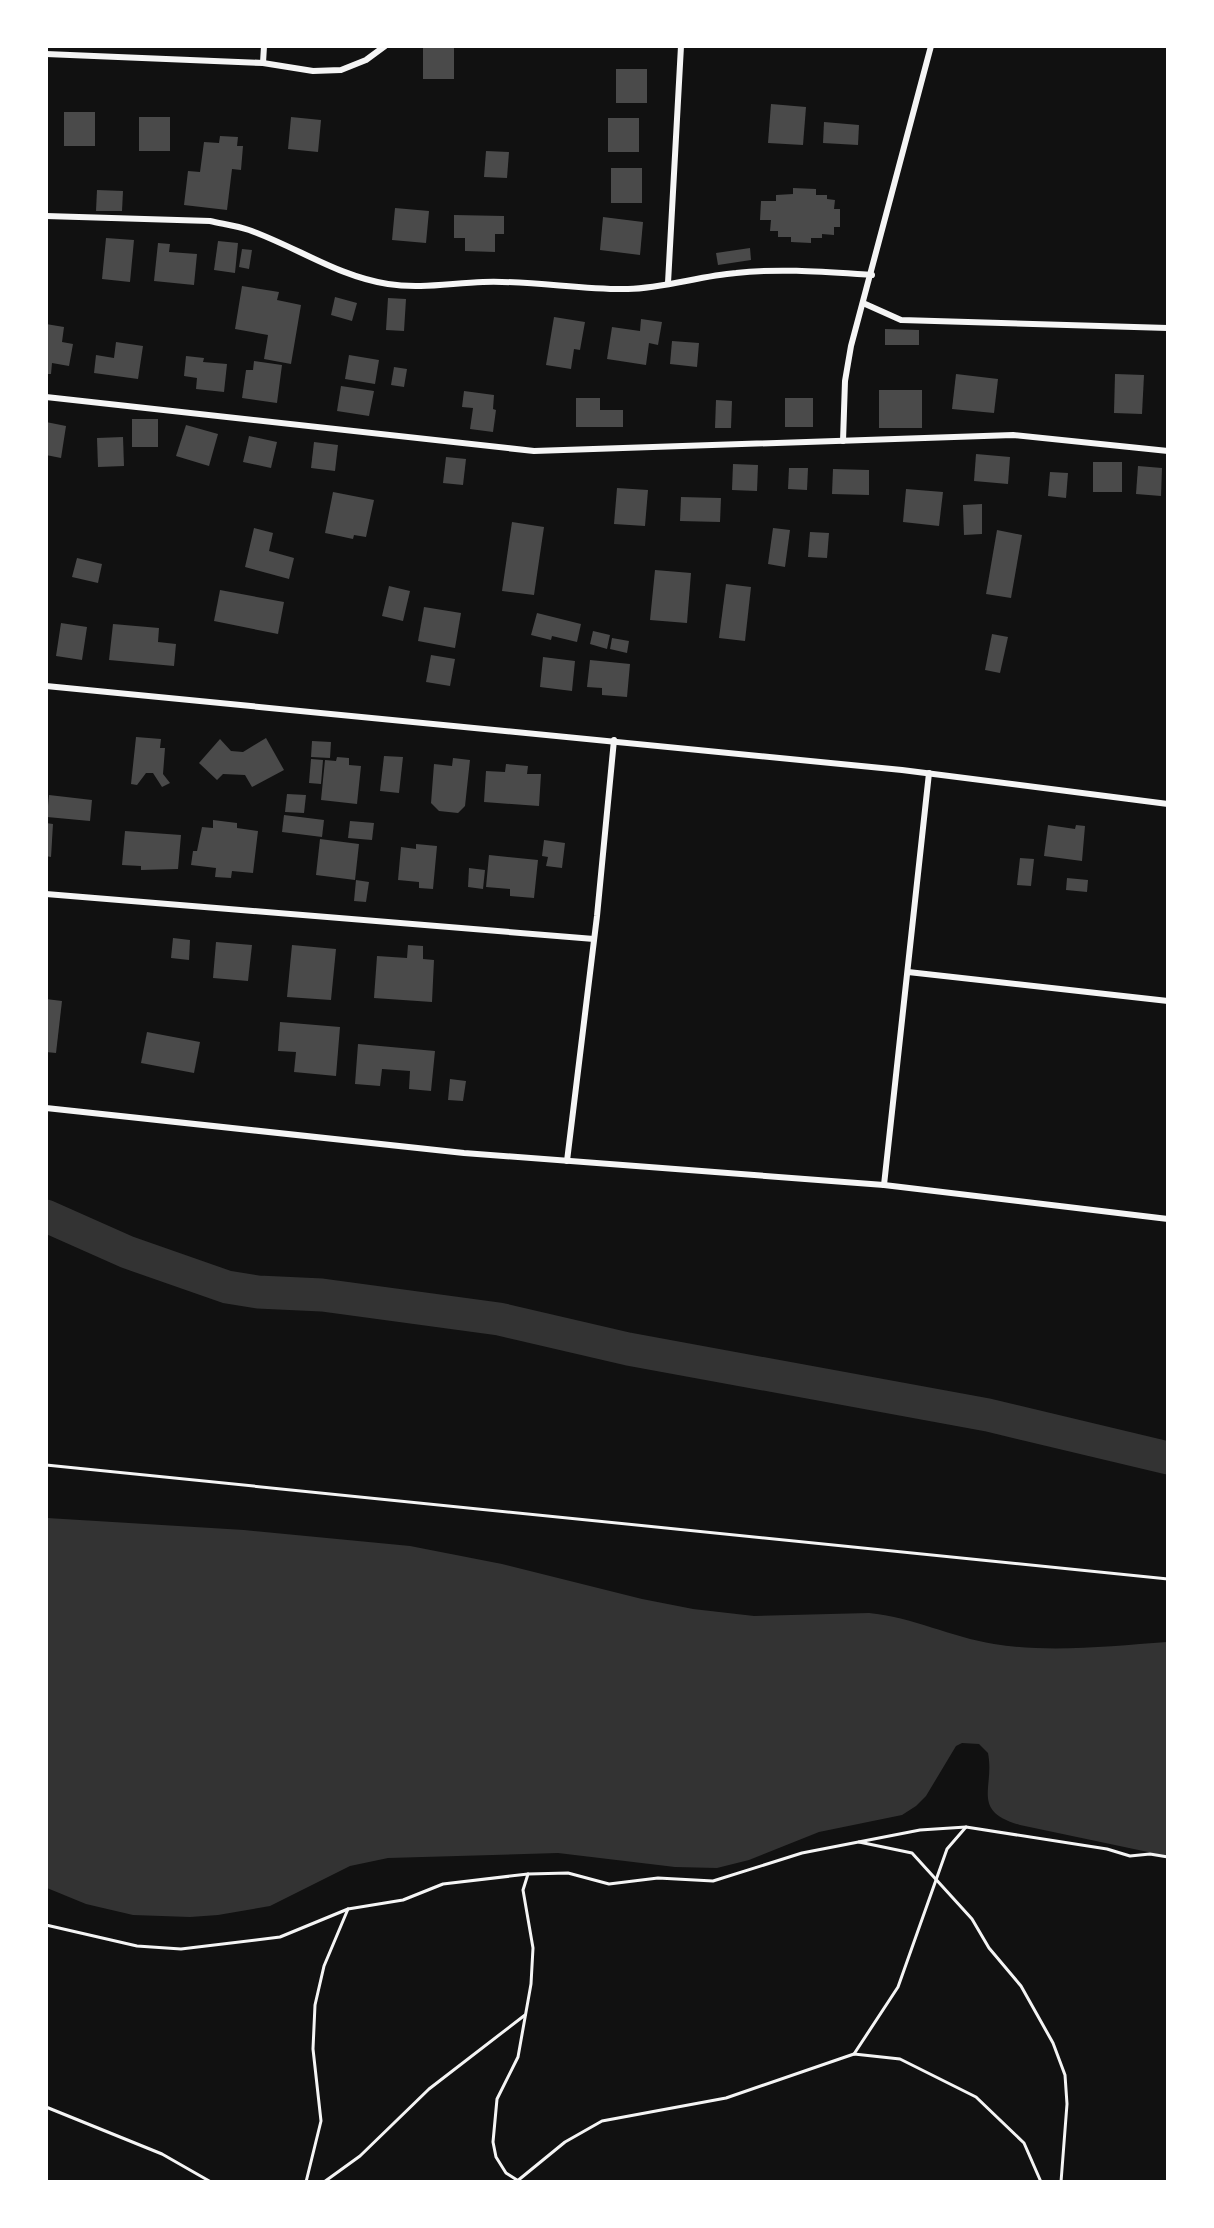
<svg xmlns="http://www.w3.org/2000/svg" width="1214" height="2228" font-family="Montserrat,sans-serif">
	<rect width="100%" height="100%" fill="#111"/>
	<path fill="#333" d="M47 1518 244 1530 410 1546 502 1564 642 1599 693 1609 754 1616 869 1613C912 1617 951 1637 994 1644 1050 1653 1111 1646 1167 1642V1856L1020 1825C970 1811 995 1788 988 1753L979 1744 962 1743 956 1746 926 1796 916 1806 902 1815 819 1832 749 1860 717 1868 675 1867 558 1853 388 1858 350 1866 270 1906 218 1915 190 1917 133 1915 86 1904 47 1888Z"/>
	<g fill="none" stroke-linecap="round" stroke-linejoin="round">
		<polyline stroke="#333" stroke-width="33" points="46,1216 127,1252 227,1287 258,1292 322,1295 499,1319 628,1349 988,1415 1168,1458"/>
	</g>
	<g fill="#4a4a4a">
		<rect x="423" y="46" width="31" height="33"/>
		<rect x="616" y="69" width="31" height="34"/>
		<polygon points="771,104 806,107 803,145 768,143"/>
		<rect x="64" y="112" width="31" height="34"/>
		<rect x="139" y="117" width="31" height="34"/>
		<polygon points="291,117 321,120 318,152 288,149"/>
		<rect x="608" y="118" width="31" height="34"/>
		<polygon points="824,122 859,125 858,145 823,143"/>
		<polygon points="220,136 238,137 237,146 243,146 241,170 232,169 227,210 184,205 188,171 200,172 204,142 219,143"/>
		<polygon points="486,151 509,152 507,178 484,177"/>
		<rect x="611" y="168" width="31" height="35"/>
		<polygon points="793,188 816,189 816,195 827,195 827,199 835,200 834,209 840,209 840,227 834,227 834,235 822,234 822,238 811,238 811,243 791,242 791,237 778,237 778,231 770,231 771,220 760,220 761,201 776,201 776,195 793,194"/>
		<polygon points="97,190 123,191 122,211 96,211"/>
		<polygon points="395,208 429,211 426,243 392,240"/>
		<polygon points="454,215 504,216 504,234 495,234 495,252 465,251 465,238 454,238"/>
		<polygon points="603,217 643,222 640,255 600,250"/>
		<polygon points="106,238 134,240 130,282 102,279"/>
		<polygon points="218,241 238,243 235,273 214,270"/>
		<polygon points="158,243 170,244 169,252 197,254 194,285 154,281"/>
		<polygon points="750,248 751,260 718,265 716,253"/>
		<polygon points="242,249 252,250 249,269 239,267"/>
		<polygon points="242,286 279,292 277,300 301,305 291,364 264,359 268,335 235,329"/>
		<polygon points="335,297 357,303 352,321 331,315"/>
		<polygon points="388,298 406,299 404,331 386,330"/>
		<polygon points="554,317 585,322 580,350 574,349 571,369 546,365"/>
		<polygon points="641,319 662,322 658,345 649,343 646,365 607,359 612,327 640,331"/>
		<polygon points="46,324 64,327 62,342 73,344 69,366 52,363 51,374 46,374"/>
		<polygon points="885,329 919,330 919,345 885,345"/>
		<polygon points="672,341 699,343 697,367 670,364"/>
		<polygon points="116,342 143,346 138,379 94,373 96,355 114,358"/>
		<polygon points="349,355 379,360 375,384 345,379"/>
		<polygon points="186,356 204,358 203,362 227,364 224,392 196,389 197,378 184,376"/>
		<polygon points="254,361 282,365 277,403 242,398 246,370 253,370"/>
		<polygon points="394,367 407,369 404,387 391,385"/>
		<polygon points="956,374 998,379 994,413 952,409"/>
		<polygon points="1115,374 1144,375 1142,414 1114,413"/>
		<polygon points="341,386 374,391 369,416 337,411"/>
		<rect x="879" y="390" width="43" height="38"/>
		<polygon points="464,391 494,395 493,409 496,410 493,432 470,429 473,408 462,407"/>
		<polygon points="576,398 600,398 600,410 623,410 623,427 576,427"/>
		<rect x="785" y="398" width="28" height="29"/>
		<polygon points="716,400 732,401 731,428 715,428"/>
		<rect x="132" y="419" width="26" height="28"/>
		<polygon points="46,422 66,426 61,458 46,455"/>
		<polygon points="186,425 218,434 209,466 176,456"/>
		<polygon points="249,436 277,442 271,468 243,462"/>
		<polygon points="123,437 124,466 98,467 97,438"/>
		<polygon points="314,442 338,445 335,471 311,468"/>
		<polygon points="976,454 1010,457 1008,484 974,481"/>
		<polygon points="446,457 466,459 463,485 443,483"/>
		<rect x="1093" y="462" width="29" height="30"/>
		<polygon points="733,464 758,465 757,491 732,490"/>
		<polygon points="1138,466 1162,468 1161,496 1136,494"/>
		<polygon points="789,468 808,468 807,490 788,489"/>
		<polygon points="833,469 869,470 869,495 832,494"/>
		<polygon points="1050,472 1068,473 1066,498 1048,496"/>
		<polygon points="617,488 648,490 645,526 614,524"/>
		<polygon points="906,489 943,492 939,526 903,522"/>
		<polygon points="333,492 374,500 366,537 354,535 353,539 325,533"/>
		<polygon points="681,497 721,498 720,522 680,521"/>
		<polygon points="982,504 982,534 964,535 963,505"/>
		<polygon points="512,522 544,527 534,595 502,591"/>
		<polygon points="254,528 273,533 269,551 294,558 289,579 245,567"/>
		<polygon points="773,528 790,530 785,567 768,564"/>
		<polygon points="997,530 1022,535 1011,598 986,594"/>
		<polygon points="810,532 829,533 827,558 808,557"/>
		<polygon points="77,558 102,564 98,583 72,577"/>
		<polygon points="655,570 691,573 687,623 650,620"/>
		<polygon points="726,584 751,587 745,641 719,638"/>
		<polygon points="389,586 410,591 403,621 382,616"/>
		<polygon points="220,590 284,602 278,634 214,621"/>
		<polygon points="424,607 461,613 455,648 418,641"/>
		<polygon points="537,613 581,624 577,642 552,636 551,640 531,635"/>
		<polygon points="61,623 87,627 82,660 56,656"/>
		<polygon points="113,624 159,628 158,642 176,644 174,666 109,660"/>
		<polygon points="593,631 610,635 607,649 590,644"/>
		<polygon points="992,634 1008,637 1000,673 985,670"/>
		<polygon points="612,638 629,641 627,653 610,649"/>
		<polygon points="431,655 455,659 450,686 426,682"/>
		<polygon points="543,657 575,661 572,691 540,687"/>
		<polygon points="590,660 630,664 627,697 602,695 602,688 587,687"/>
		<polygon points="136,737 161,739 160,748 165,748 163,774 170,783 162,787 153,773 146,773 137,785 131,784"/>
		<polygon points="266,738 284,770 252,787 245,775 223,774 217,780 199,763 220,739 231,751 243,752"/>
		<polygon points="312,741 331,742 330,758 311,757"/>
		<polygon points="384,756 403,757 399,793 380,791"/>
		<polygon points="337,757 349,758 349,765 361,766 357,804 321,800 325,760 336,761"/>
		<polygon points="453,758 470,760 465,806 458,813 439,811 431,803 434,764 452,766"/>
		<polygon points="311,759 323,760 321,784 309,783"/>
		<polygon points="506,764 528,766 527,774 541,774 539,806 484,802 486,771 505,772"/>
		<polygon points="287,794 306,795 304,813 285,812"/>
		<polygon points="49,795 92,800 90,821 47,817"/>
		<polygon points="284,815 324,820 322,837 282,832"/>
		<polygon points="213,820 237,823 237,828 258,831 253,873 232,871 231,878 215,877 216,868 191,865 193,851 197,851 202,827 213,828"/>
		<polygon points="350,821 374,823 372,840 348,838"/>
		<polygon points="46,823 53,824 51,857 46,856"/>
		<polygon points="1048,825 1075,829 1076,825 1085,826 1082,861 1044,856"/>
		<polygon points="125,831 181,835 178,869 141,870 141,866 122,865"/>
		<polygon points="320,839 359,844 355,880 316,875"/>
		<polygon points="544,840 565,843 562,868 546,866 548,857 542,856"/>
		<polygon points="416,844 437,846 433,889 419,888 419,882 398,880 401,847 416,849"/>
		<polygon points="489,855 538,860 534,898 510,896 510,889 486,887"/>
		<polygon points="1020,858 1034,859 1031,886 1017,885"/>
		<polygon points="469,868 485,870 483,889 468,887"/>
		<polygon points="1067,878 1088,880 1087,892 1066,890"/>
		<polygon points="356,880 369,882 366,902 354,901"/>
		<polygon points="173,938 190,940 189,960 171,958"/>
		<polygon points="216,942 252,945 248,981 213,978"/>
		<polygon points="292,945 336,949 331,1000 287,997"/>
		<polygon points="408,945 423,946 423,959 434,960 432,1002 374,998 377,956 407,958"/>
		<polygon points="46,999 62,1001 56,1053 46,1052"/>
		<polygon points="280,1022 340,1027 336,1076 294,1072 296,1052 278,1051"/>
		<polygon points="147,1032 200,1042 194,1073 141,1063"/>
		<polygon points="358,1044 435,1051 431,1091 409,1089 410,1071 382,1069 380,1086 355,1084"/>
		<polygon points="450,1079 466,1081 463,1101 448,1100"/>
	</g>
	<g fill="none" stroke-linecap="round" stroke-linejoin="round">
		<g stroke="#f5f5f5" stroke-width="3">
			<polyline points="46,1465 1168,1579"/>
			<polyline points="859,1842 912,1853 972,1919 989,1948 1021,1986 1053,2043 1065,2075 1067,2104 1061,2182"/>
			<polyline points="46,1925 137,1946 181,1949 280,1937 348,1909 403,1900 443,1884 528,1874 568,1873 609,1884 658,1878 713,1881 802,1853 920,1830 966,1827 1107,1849 1130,1856 1150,1854 1168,1857"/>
			<polyline points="854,2054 898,1987 947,1849 966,1827"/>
			<polyline points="46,2107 162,2154 211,2182"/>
			<polyline points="517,2180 506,2173 496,2157 493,2142 497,2099 518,2057 531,1984 533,1948 523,1890 528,1874"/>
			<polyline points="306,2182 321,2121 313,2049 315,2005 324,1966 348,1909"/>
			<polyline points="324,2182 360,2156 429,2089 525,2015"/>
			<polyline points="516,2182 565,2142 602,2121 726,2098 854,2054 900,2059 976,2097 1024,2143 1041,2182"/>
		</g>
		<g stroke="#f5f5f5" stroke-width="6">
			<polyline points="46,54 263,63 313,71 341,70 366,60 385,46"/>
			<polyline points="263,63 264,46"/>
			<path d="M46 216 210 221C223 224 237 226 249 230 297 247 337 276 388 284 420 289 451 283 483 282 532 280 580 290 628 289 664 288 700 276 736 273 781 268 826 272 872 275"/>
			<polyline points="668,283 681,46"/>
			<polyline points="863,303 901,320 1168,328"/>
			<polyline points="46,397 534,451 1013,435 1168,451"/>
			<polyline points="843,441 845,381 851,346 931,46"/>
			<polyline points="46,686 902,770 1168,804"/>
			<polyline points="46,894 594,939"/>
			<polyline points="908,972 1168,1001"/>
			<polyline points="46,1108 464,1153 884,1185 1168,1219"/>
			<polyline points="567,1161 597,916 614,740"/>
			<polyline points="884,1185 929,773"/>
		</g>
	</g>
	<rect width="1214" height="2228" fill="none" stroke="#ffffff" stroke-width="96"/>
</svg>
